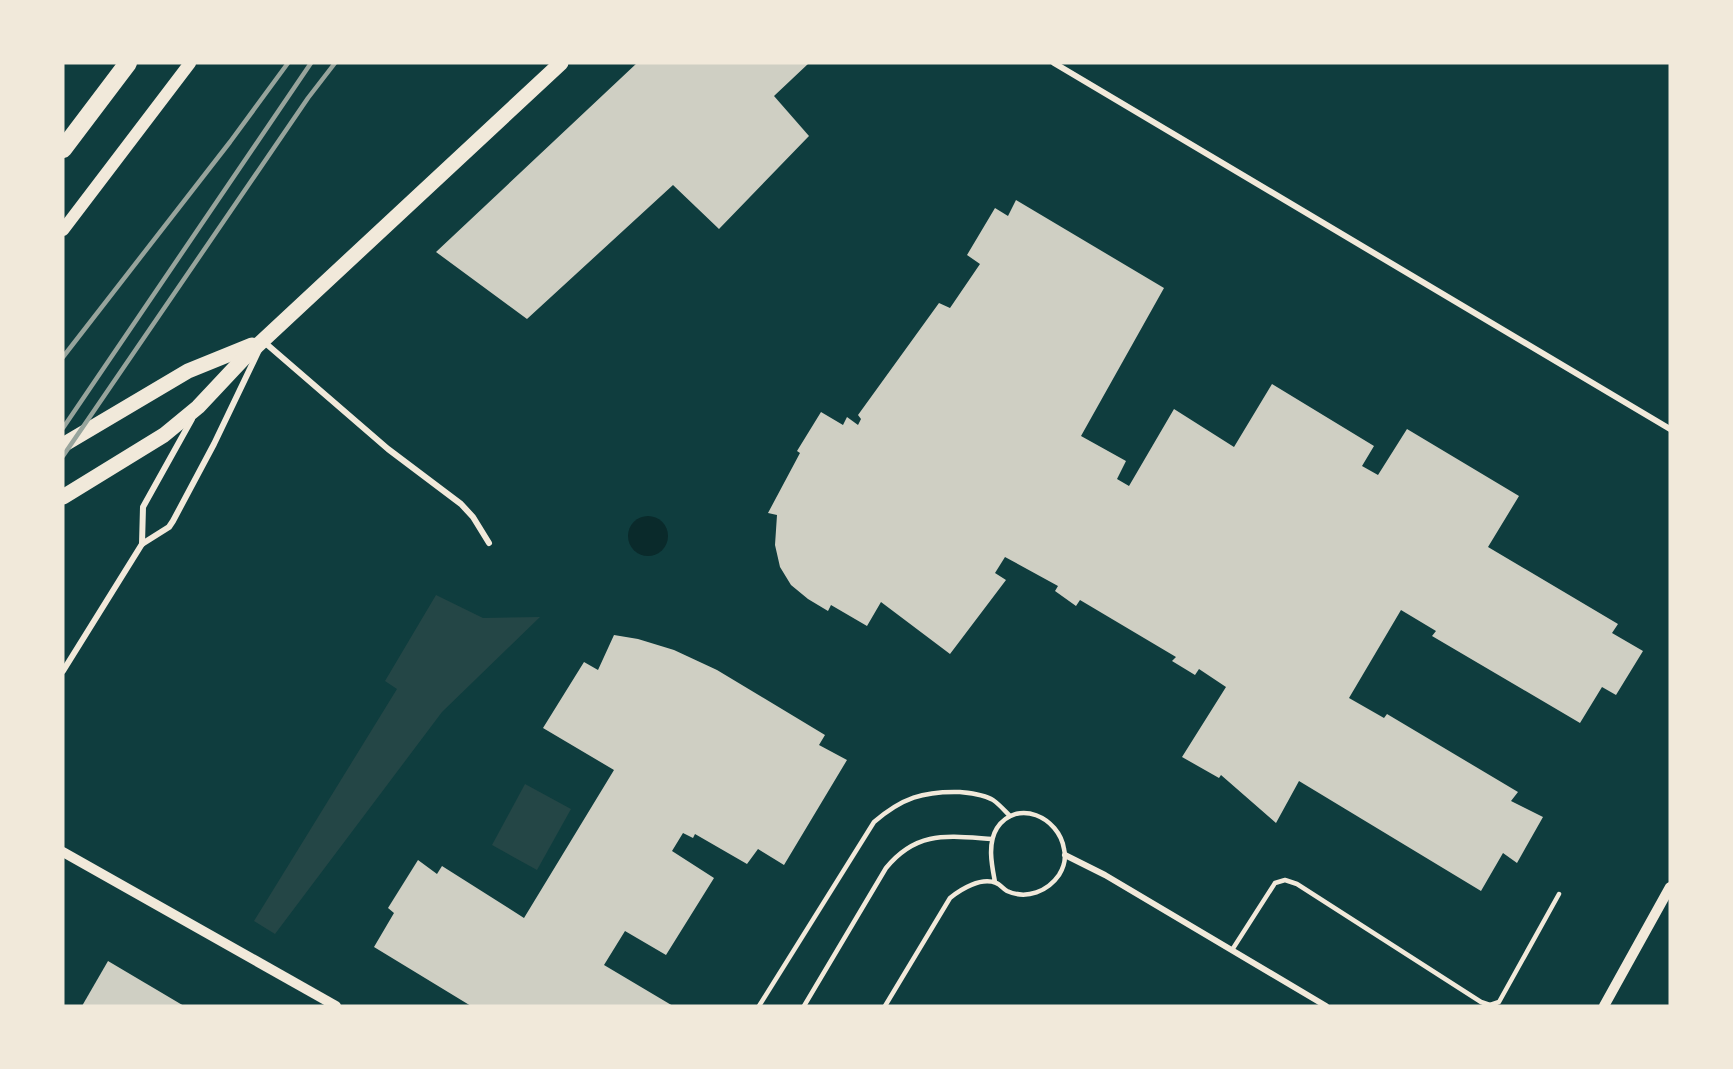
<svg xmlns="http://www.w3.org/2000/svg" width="1733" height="1069" font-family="'Archivo Narrow',sans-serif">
	<rect width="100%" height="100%" fill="#0f3d3e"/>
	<g fill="#244646">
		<polygon points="436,595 483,618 540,617 442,712 275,934 254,921 397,689 385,681"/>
		<polygon points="525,784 571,809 537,870 492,845"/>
	</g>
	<circle fill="#0a2a2b" cx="648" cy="536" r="20"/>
	<g fill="#cfcfc3">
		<polygon points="637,63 809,63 774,96 809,136 719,229 673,185 527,319 436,252"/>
		<polygon points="1016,200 1164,288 1081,436 1126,461 1117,479 1129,486 1174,409 1234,447 1272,384 1374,446 1362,466 1378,475 1407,429 1519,496 1488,547 1618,624 1612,633 1643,651 1616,695 1602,687 1580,723 1432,636 1436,631 1401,610 1349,698 1384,718 1387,714 1518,792 1511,801 1543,817 1517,863 1503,853 1481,891 1299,781 1276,823 1221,775 1219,778 1182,757 1226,687 1199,669 1195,675 1172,661 1176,657 1080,600 1076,606 1055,591 1058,586 1005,557 995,573 1006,580 950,654 881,602 867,626 831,605 828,611 808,599 791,585 780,567 775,545 777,515 768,513 800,453 797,451 821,412 843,425 847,417 858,425 861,419 858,415 939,303 950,308 980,264 967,255 995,208 1008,216"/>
		<polygon points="614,635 638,639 674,650 717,670 825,735 819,745 847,760 784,865 758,849 747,864 695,834 693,838 683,833 672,851 714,878 666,955 625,931 604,965 673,1006 471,1006 374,947 394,913 388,908 418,860 437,874 442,866 524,918 614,770 543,728 584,662 598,670"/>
		<polygon points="108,961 184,1006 82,1006"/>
	</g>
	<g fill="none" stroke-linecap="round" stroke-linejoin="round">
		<g stroke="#f1e9da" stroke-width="4.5">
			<polyline points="1232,950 1275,883 1285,880 1297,884 1481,1002 1490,1005 1499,1002 1559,894"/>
			<path d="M759 1006 874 822C902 798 923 791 960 792 970 793 984 794 993 800 999 804 1005 811 1010 816"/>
			<path d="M804 1006 886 868C917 830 948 836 992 839"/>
			<path d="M885 1006 950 898C961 889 981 877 996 883 1000 884 1003 889 1007 891 1027 900 1048 891 1059 875 1064 867 1066 857 1064 849 1059 817 1017 798 997 828 987 844 992 866 995 882"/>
		</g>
		<g stroke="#f1e9da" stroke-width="6">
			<polyline points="1054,63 1670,429"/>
			<polyline points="263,341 388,449 461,504 473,517 489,543"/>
			<polyline points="142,544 143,507 192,419"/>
			<polyline points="63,671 142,544 169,527 173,521 214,444 259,350"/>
			<polyline points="1065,855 1105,875 1326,1006"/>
		</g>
		<g stroke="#f1e9da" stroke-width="10">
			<polyline points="63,852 336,1006"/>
			<polyline points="1604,1006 1670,887"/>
		</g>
		<polyline stroke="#f1e9da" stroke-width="12" points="63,230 190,63"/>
		<g stroke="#f1e9da" stroke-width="15">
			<polyline points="63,445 188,371 252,345"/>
			<polyline points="63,497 164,435 198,407 244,358 561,63"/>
		</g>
		<polyline stroke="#f1e9da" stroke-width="18" points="63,149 128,63"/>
		<g stroke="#97a49c" stroke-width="4.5">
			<polyline points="63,357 230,142 288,63"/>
			<polyline points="63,428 311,63"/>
			<polyline points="63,456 308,98 335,63"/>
		</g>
	</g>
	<rect width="1733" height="1069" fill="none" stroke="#f1e9da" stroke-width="129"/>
</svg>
